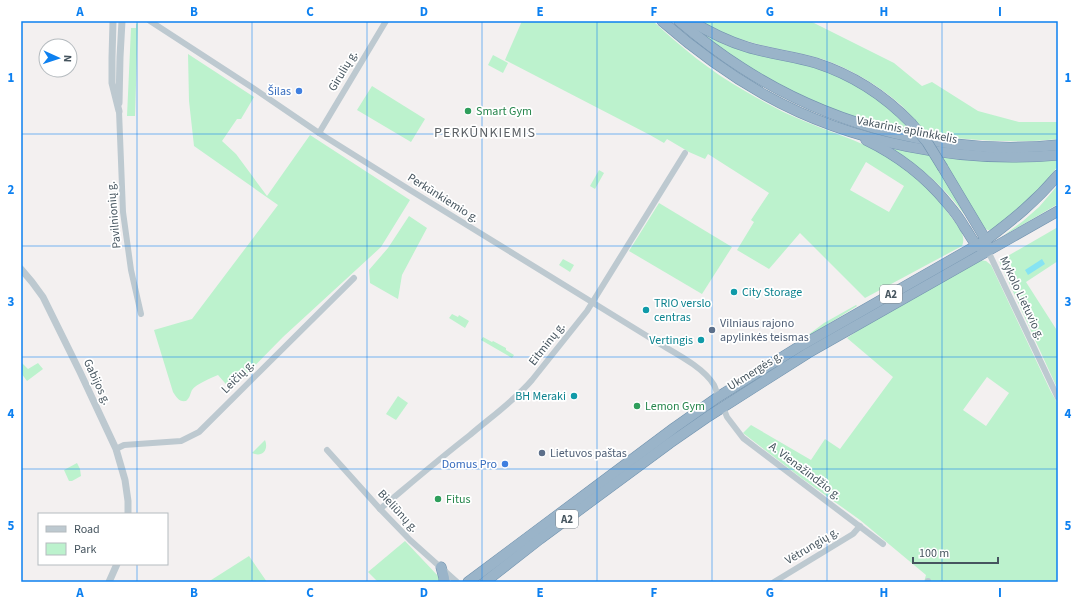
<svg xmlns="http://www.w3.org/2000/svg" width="1079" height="603" font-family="'Source Sans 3',sans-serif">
	<rect width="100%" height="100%" fill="#f3f0f0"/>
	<g fill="#bcf2cd" fill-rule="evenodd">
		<path d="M522 21H653C681 47 711 72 745 91 764 102 784 113 804 121 825 130 848 137 869 147 901 163 931 187 951 217 957 225 967 235 962 246L865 298 800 233 769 269 737 250 754 222 751 220 769 193 708 154 705 159 689 152 667 139 664 143 650 135 505 60ZM866 162 904 186 889 212 850 190Z"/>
		<path d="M699 21H810L894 63 922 86 932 82 978 111 1019 122H1058V139C1014 144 971 140 928 135 919 125 910 114 901 105 878 85 851 69 822 59 798 52 774 49 750 42 732 37 716 30 699 21Z"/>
		<polygon points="138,23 135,116 127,116 131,28 136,28 136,24"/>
		<path d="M701 33C711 38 721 44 732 47 761 55 792 59 821 70 854 81 891 104 911 132 851 119 792 95 740 62 727 53 714 43 701 33Z"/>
		<path d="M188 54 254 97 241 119H237L222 141 236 154 267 196 310 135 410 200 381 247 283 337 231 390 218 375C211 378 196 384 192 390 190 394 190 398 186 401 179 402 177 398 173 392L154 330 192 319 278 205 194 146 189 101Z"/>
		<polygon points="493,55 508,63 503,73 488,65"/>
		<polygon points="372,86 425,119 411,142 357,110"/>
		<path d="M888 146 929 154 965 213 964 214C942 184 919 166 888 146Z"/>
		<path d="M942 157C982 161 1018 162 1058 160V166L1044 184 1019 210 991 230C987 230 985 230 983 226Z"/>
		<polygon points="599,170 604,173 595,189 590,186"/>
		<polygon points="1058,185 1058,204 1003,236 1023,221 1039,207"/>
		<polygon points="659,203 732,247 702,294 629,251"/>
		<polygon points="409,216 427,228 402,275 398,299 370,283 369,270 388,248"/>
		<polygon points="1058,227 1058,261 1026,282 1058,332 1058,390 999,261"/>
		<polygon points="563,259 574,265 570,272 559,265"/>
		<path d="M980 260 986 261 991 265 1051 392 1058 404V582H924L926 575 860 520 800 477 743 433 751 425 811 460 825 439 840 449 893 377 847 338 860 329ZM987 377 1009 393 986 426 963 410Z"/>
		<polygon points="856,305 857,306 809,336 808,335 824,323"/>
		<polygon points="452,314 458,317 459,315 469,321 465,328 449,318"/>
		<polygon points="483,337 492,342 493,341 506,348 506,350 514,355 512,358 481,340"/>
		<polygon points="21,362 28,369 38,363 43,369 27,381 21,373"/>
		<polygon points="398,396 408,403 396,420 386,414"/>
		<path d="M265 440C269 450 262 458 252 453Z"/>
		<polygon points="77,463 80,469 81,476 72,481 69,481 64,470"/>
		<polygon points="405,541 439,577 439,582 378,582 368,572"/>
		<polygon points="249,556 267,582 207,582 208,582"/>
	</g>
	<polygon fill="#86e3f2" points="1042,259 1045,264 1028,275 1025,270"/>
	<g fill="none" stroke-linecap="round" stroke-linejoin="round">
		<defs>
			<g id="trunk">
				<path d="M662 21C694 49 728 74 765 95 851 143 960 164 1058 155"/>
				<path d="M679 21C699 38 720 54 742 68 835 128 949 156 1058 145"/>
				<path d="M691 21C709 32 727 41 747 47 769 54 793 56 816 63 853 75 884 95 911 123"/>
				<path d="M866 140C899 156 924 175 947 203 954 211 960 219 965 228 969 233 972 241 977 245 979 247 981 247 983 248"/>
				<polyline points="943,168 986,240 987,246"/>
				<polyline points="441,567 444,578 444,582"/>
				<path d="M468 582 674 428 718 397 797 348 986 240C1014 219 1035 202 1058 175"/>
				<polyline points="485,582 540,539 670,443 709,416 808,353 1058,211"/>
			</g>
		</defs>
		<use href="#trunk" stroke="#7092ae" stroke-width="11"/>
		<g stroke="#bdc9d0" stroke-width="6">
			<path d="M150 21 253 88 319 133 410 190 660 344C677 354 704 368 714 385 716 389 717 393 718 397"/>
			<polyline points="119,111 123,212 131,270 141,314"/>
			<polyline points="319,133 386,21"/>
			<polyline points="988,251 1058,398"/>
			<polyline points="723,407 727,417 743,438 883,544"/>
			<polyline points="116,449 124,445 181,441 199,432 354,278"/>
			<polyline points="327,450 380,509 410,540 457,582"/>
			<path d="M380 509C410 484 439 459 470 435 491 417 514 401 532 380L587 311 685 153"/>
			<polyline points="774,582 853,534 860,526"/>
			<polyline points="928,582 928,581"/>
		</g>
		<g stroke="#bdc9d0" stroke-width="7">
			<polyline points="113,21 112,58 112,83 119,111"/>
			<polyline points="119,103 120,57 122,21"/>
			<polyline points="21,269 32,282 43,297 80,372 116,449 125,480 128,501 128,514"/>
			<polyline points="109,582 117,564"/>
		</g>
		<use href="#trunk" stroke="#9ab4c9" stroke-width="10"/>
		<defs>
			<polyline id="trunk-bridge" points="911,123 927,142 943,168"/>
		</defs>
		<use href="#trunk-bridge" stroke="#7092ae" stroke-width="11" stroke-linecap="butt"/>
		<use href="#trunk-bridge" stroke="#9ab4c9" stroke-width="10"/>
	</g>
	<path fill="none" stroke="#0d80f0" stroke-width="1" stroke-opacity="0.55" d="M137 21V514M252 21V582M367 21V582M482 21V582M597 21V582M712 21V582M827 21V582M942 21V582M21 134H1058M21 246H1058M21 357H1058M21 469H1058M137 564V582"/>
	<g fill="#3f7fe0" stroke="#fff" stroke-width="1.5">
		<circle cx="299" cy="91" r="4"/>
		<circle cx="505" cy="464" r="4"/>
	</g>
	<g fill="#2e9e5b" stroke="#fff" stroke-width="1.5">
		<circle cx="468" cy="111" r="4"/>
		<circle cx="637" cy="406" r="4"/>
		<circle cx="438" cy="499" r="4"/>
	</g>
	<g fill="#0f9aa8" stroke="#fff" stroke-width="1.5">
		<circle cx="734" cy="292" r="4"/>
		<circle cx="646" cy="310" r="4"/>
		<circle cx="701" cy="340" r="4"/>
		<circle cx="574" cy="396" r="4"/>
	</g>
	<g fill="#5c6f8a" stroke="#fff" stroke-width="1.5">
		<circle cx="712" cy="330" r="4"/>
		<circle cx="542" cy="453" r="4"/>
	</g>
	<g text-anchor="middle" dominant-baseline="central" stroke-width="3.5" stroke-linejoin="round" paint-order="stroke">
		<g fill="#fff" stroke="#7e888f" stroke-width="1">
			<rect x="880" y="285" width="22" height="18" rx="3"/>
			<rect x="556" y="510" width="22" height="18" rx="3"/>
		</g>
		<g font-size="11" font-weight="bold" fill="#46555f">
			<text x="891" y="294">A2</text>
			<text x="567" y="519">A2</text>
		</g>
		<g font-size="12" fill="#46555f" stroke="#fff">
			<text transform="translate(343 71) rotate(-59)">Girulių g.</text>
			<text transform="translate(907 130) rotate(11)">Vakarinis aplinkkelis</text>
			<text transform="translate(443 198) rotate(32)">Perkūnkiemio g.</text>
			<text transform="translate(114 215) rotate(-95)">Pavilnionių g.</text>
			<text transform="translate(1022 298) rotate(65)">Mykolo Lietuvio g.</text>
			<text transform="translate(547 344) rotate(-52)">Eitminų g.</text>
			<text transform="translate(755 371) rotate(-32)">Ukmergės g.</text>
			<text transform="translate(238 377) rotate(-45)">Leičių g.</text>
			<text transform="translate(97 382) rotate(65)">Gabijos g.</text>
			<text transform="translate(805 471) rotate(37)">A. Vienažindžio g.</text>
			<text transform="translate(398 511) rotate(47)">Bieliūnų g.</text>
			<text transform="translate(812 546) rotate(-31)">Vėtrungių g.</text>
		</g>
		<g font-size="12" fill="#366cbe" stroke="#fff" text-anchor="end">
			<text x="291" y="91">Šilas</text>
			<text x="497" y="464">Domus Pro</text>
		</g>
		<g font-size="12" fill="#27864d" stroke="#fff" text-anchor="start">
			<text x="476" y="111">Smart Gym</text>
			<text x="645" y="406">Lemon Gym</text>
			<text x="446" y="499">Fitus</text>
		</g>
		<g font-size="12" fill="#0d838f" stroke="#fff" text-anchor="start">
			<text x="742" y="292">City Storage</text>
			<text x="654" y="303">TRIO verslo<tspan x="654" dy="14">centras</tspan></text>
			<text x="693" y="340" text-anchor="end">Vertingis</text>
			<text x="566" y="396" text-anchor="end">BH Meraki</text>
		</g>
		<g font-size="12" fill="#4e5e75" stroke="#fff" text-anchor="start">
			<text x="720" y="323">Vilniaus rajono<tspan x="720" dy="14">apylinkės teismas</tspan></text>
			<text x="550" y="453">Lietuvos paštas</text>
		</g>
		<g font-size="14" letter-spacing="1" fill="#5c6166" stroke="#fff">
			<text x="485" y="133">PERKŪNKIEMIS</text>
		</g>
	</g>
	<rect width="1079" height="603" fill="none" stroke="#ffffff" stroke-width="44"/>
	<rect x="38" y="513" width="130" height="52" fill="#ffffff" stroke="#b5bbbf"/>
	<rect x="46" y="526" width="20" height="6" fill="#bdc9d0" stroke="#b5bbbf"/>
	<text x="74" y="533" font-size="12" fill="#46555f">Road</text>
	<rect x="46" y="543" width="20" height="12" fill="#bcf2cd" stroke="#b5bbbf"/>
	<text x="74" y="553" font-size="12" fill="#46555f">Park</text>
	<g transform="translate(58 58) rotate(93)"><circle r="19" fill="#ffffff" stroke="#b5bbbf"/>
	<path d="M0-3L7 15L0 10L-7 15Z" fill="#0d80f0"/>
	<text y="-6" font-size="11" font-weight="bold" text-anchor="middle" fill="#46555f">N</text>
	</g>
	<path d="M913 557v6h85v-6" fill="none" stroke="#46555f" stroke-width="2"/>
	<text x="919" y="557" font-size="12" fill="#46555f" stroke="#ffffff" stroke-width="3" paint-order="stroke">100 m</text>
	<rect x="22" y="22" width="1035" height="559" fill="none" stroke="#0d80f0" stroke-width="1.5"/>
	<g font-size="13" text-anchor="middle" font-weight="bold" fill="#0d80f0">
		<text x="80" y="16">A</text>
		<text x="194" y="16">B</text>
		<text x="310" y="16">C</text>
		<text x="424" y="16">D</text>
		<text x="540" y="16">E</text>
		<text x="654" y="16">F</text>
		<text x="770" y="16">G</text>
		<text x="884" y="16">H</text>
		<text x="1000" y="16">I</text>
		<text x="11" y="82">1</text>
		<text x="1068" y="82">1</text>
		<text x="11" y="194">2</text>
		<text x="1068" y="194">2</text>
		<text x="11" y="306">3</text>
		<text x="1068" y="306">3</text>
		<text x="11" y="418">4</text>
		<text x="1068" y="418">4</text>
		<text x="11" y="530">5</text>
		<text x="1068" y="530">5</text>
		<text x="80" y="597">A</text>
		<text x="194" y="597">B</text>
		<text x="310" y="597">C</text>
		<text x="424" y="597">D</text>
		<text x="540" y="597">E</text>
		<text x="654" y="597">F</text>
		<text x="770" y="597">G</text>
		<text x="884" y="597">H</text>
		<text x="1000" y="597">I</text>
	</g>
</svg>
